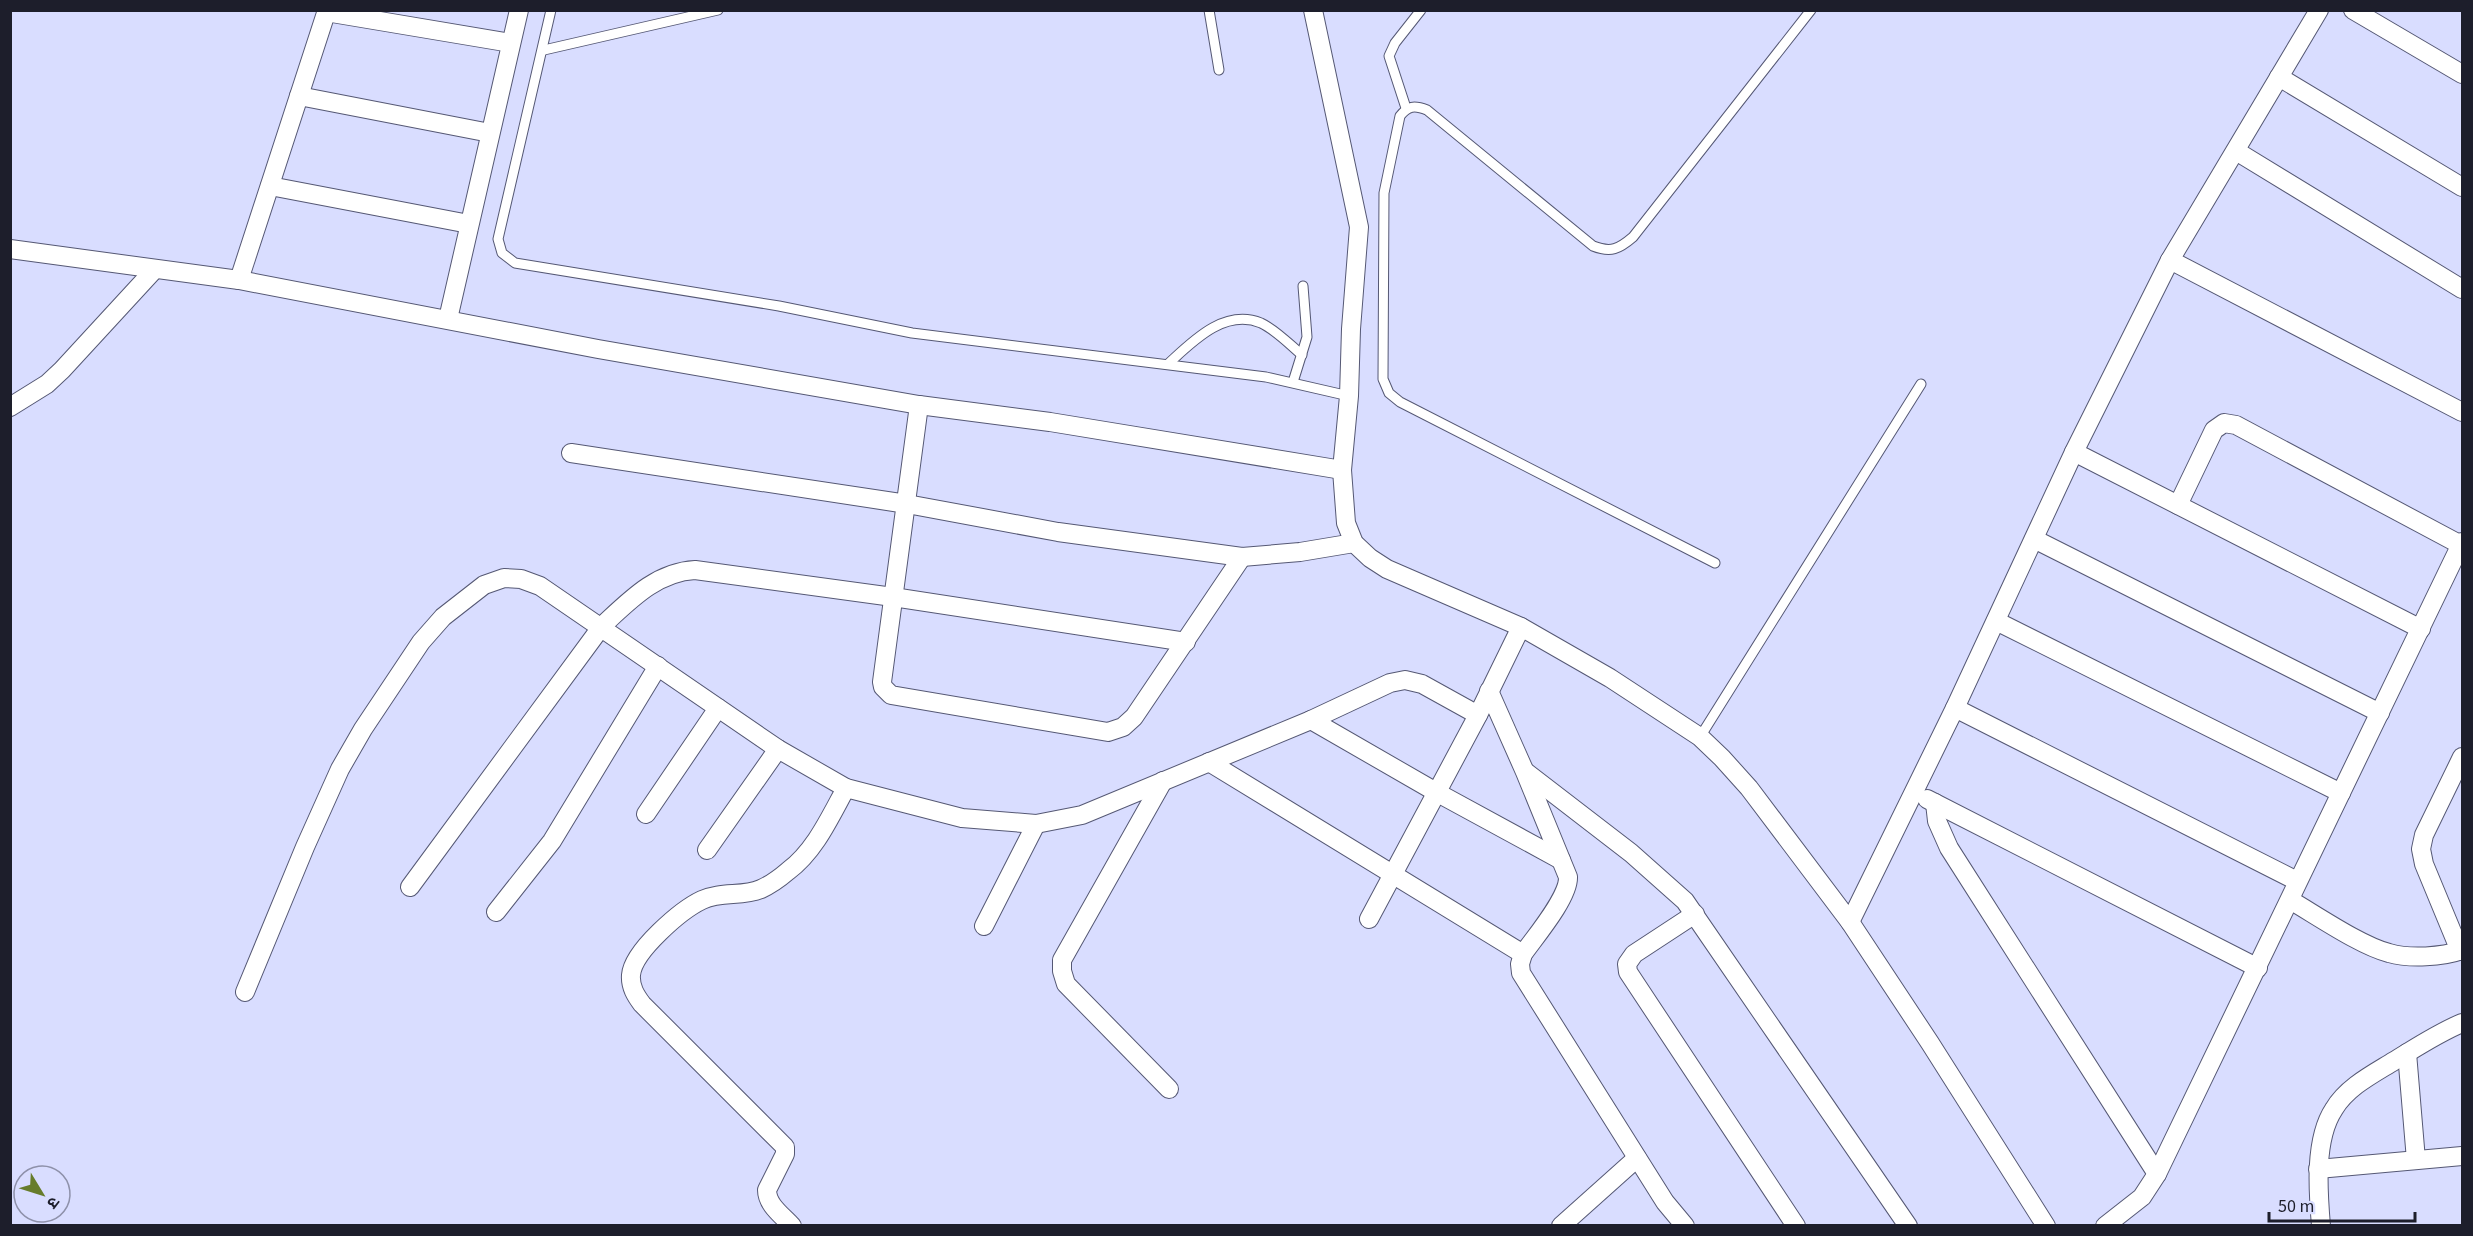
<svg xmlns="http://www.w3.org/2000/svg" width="2473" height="1236" font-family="'Source Sans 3','Noto Sans Devanagari',sans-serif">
	<rect width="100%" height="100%" fill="#d9ddff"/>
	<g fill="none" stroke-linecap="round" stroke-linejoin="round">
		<defs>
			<g id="lane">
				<polyline points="551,10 498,239 502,253 515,263 779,306 912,333 1266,377 1349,396"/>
				<polyline points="1209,10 1219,70"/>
				<polyline points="544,50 718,10"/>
				<polyline points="1406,108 1389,56 1395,43 1421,10"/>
				<path d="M1168 364C1192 342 1224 308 1261 323 1276 330 1289 344 1302 355"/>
				<polyline points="1293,382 1307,337 1303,286"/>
				<path d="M1715 563 1400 402 1389 393 1383 379 1384 193 1400 116C1408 106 1414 105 1427 110L1593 246C1611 253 1619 249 1633 237L1811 10"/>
				<polyline points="1700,737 1921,384"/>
			</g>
			<g id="street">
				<polyline points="1313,10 1359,227 1351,329 1349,396 1342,470 1346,523 1354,543 1370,558 1387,569 1521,627 1610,678 1700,737 1722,758 1749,788 1850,922 1930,1043 2046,1226"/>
				<polyline points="2353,10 2462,74"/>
				<polyline points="326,12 511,43"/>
				<polyline points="2279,77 2462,187"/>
				<polyline points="299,96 490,133"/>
				<polyline points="2236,151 2462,289"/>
				<polyline points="270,186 469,224"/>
				<polyline points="10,249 239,280 598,349 919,405 1050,422 1342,470"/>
				<polyline points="2170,260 2462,412"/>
				<polyline points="239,280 327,10"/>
				<polyline points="448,319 519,10"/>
				<polyline points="919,405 882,682 883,687 891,695 1108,732 1123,727 1134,717 1242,557"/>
				<polyline points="10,407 47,384 62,370 155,269"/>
				<polyline points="2074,452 2421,629"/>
				<polyline points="571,453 907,504 1058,532 1242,557 1300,552 1354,543"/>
				<polyline points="2178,505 2214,430 2224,423 2236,425 2461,545"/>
				<polyline points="2034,539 2380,713"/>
				<polyline points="1996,621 2341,793"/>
				<path d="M1489 691 1525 772 1568 877C1569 897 1535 937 1523 954L1520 964 1521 973 1665 1202 1685 1226"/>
				<polyline points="1955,708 2297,881"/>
				<polyline points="1311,720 1436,792 1561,860"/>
				<polyline points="1209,762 1523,954"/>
				<polyline points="1527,773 1631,853 1685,901 1908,1226"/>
				<polyline points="1163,781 1062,960 1062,971 1066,984 1169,1089"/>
				<polyline points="1927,799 2258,968"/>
				<polyline points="1935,803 1937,821 1949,848 2157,1174"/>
				<polyline points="646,814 718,708"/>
				<polyline points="707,850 778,749"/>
				<path d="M410 887 602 626C629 601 656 572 695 570L893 597 1186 642"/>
				<path d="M2290 900C2316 915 2361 946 2389 953 2410 959 2442 957 2462 950"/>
				<polyline points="496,912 552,841 658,666"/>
				<polyline points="1695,914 1634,954 1627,964 1628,972 1796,1226"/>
				<polyline points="1369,919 1478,715 1521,627"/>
				<polyline points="1850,922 1955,708 2074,452 2170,260 2319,10"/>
				<polyline points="984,926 1036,824"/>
				<polyline points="2460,951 2424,864 2421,849 2424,835 2462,757"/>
				<polyline points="245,992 305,847 340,769 363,729 421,642 443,617 484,585 504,578 521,579 540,586 778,749 846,788 962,818 1036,824 1082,815 1311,720 1390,683 1405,680 1422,684 1478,715"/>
				<polyline points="2407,1053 2416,1160"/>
				<polyline points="2318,1169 2462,1156"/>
				<path d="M792 1226C782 1215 767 1205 767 1190L785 1154V1147L642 1004C636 996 630 987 631 975 633 951 681 910 702 900 721 891 743 897 761 889 770 885 781 877 788 871 815 851 830 817 846 788"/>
				<polyline points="1561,1226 1637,1158"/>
				<polyline points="2105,1226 2142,1197 2157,1174 2462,542"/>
				<path d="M2321 1226C2318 1191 2314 1139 2334 1109 2347 1087 2373 1074 2394 1061 2417 1047 2438 1033 2462 1023"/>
			</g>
		</defs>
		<use href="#lane" stroke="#555874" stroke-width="11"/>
		<use href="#street" stroke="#555874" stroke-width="20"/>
		<use href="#lane" stroke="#fff" stroke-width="9"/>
		<use href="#street" stroke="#fff" stroke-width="18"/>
	</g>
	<rect width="2473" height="1236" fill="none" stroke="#1d1e2b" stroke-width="24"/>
	<g transform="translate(42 1194) rotate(128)"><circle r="28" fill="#d9ddff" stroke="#8e91aa" stroke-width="1.5"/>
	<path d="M0-4.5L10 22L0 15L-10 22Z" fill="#677c2c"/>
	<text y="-9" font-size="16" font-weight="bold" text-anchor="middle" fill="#1d1e2b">उ</text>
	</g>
	<path d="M2269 1212v9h146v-9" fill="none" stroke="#1d1e2b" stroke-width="3"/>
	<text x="2278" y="1212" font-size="18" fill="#1d1e2b" stroke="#d9ddff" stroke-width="4.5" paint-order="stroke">50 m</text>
</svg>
